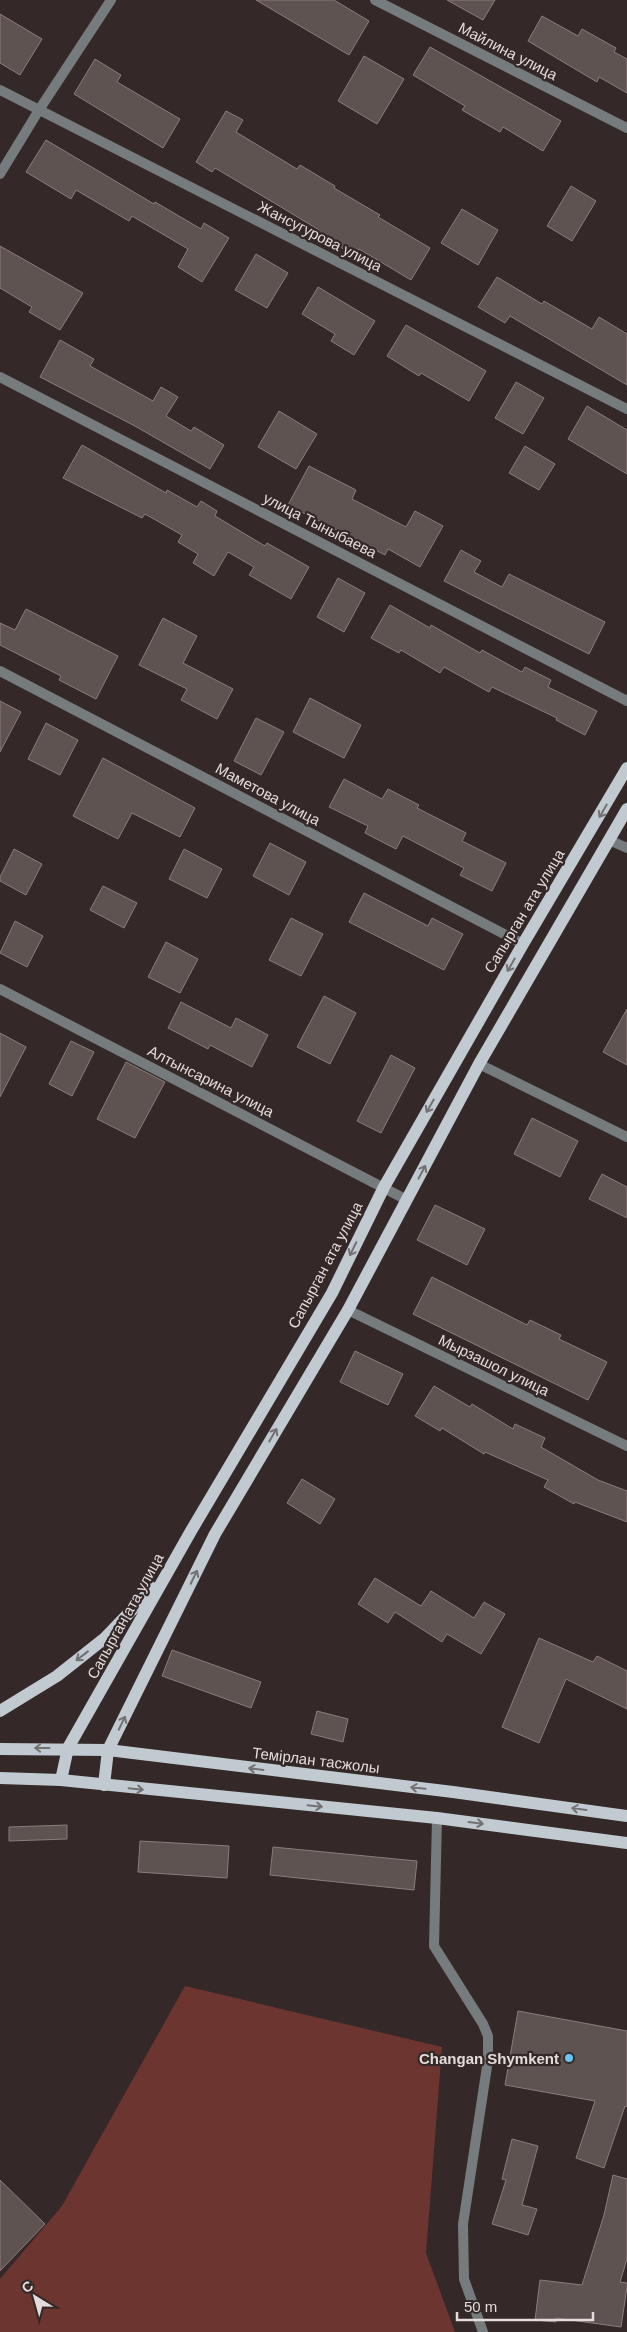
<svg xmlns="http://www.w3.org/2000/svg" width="627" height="2332" font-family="Helvetica,sans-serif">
	<rect width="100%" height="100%" fill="#342928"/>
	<polygon fill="#6d352f" points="185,1986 442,2047 426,2253 455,2332 0,2332 0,2279 62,2206"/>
	<g fill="#5f5352" stroke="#8a7d7b">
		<polygon points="256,0 334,0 369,21 349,55"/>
		<polygon points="447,0 495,0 483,20"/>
		<polygon points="0,14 42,39 20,75 0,63"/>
		<polygon points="542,16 578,36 582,29 616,48 614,52 627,59 627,93 599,77 597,82 528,41"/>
		<polygon points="430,47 561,121 543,151 503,127 500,132 462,110 465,106 413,75"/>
		<polygon points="364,56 404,79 377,124 338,101"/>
		<polygon points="95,59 121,75 117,82 180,119 163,148 74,94"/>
		<polygon points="226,111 243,120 236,132 297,169 300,165 335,186 334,188 380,215 378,217 430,248 411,280 359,249 355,256 317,233 319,230 276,204 215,168 212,172 196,162"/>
		<polygon points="46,140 154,204 155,202 201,229 204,223 229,238 202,282 178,267 188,249 132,216 129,221 76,190 71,199 26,172"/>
		<polygon points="571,186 596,201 572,241 547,226"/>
		<polygon points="462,209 498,230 478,265 441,243"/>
		<polygon points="0,246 83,293 60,330 29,312 32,307 0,288"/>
		<polygon points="256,254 288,273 267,308 235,290"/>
		<polygon points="497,277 542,304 544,301 592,329 599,317 627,334 627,385 510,316 505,323 478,307"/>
		<polygon points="318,287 375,321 354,355 331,341 335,334 302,314"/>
		<polygon points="406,325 486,371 469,401 421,373 419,376 387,356"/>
		<polygon points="60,340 94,359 90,366 153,401 161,387 178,397 166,416 191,431 194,427 224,445 210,469 133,425 40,377"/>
		<polygon points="516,382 544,398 523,434 495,418"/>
		<polygon points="587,406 627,430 627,474 568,439"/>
		<polygon points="279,411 317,434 296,469 258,447"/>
		<polygon points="82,445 166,493 167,490 197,507 201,501 217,511 215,516 265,546 267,543 309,567 291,599 249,575 254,567 228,552 214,576 193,563 198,554 178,542 182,535 145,514 142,518 63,478"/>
		<polygon points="525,446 555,464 539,490 509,473"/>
		<polygon points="309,466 356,490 352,499 406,527 415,511 443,526 420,567 388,549 385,555 288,505"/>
		<polygon points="461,550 481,561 474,572 502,587 509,574 605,622 589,654 444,581"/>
		<polygon points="338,578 365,593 344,632 317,617"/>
		<polygon points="390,605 430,628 431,625 480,653 482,650 522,672 525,667 551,680 548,687 597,711 585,735 556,720 557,718 492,687 489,692 444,667 440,673 401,650 399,653 371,638"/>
		<polygon points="26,609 118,656 96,699 59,680 61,676 0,645 0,623 15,630"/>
		<polygon points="163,618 197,636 183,663 233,689 217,719 181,700 187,689 139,665"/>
		<polygon points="310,698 361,725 344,758 293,732"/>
		<polygon points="0,701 21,712 0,752"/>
		<polygon points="256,718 284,732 261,775 234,761"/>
		<polygon points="46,723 78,740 60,775 28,759"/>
		<polygon points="103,758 195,808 180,837 132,813 118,839 73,816"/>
		<polygon points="344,779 382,799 388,789 419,805 417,808 466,833 462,841 506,863 492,891 460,875 464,868 403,836 396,849 365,833 368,826 329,807"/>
		<polygon points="270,843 306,862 289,895 253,876"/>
		<polygon points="14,849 42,864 26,895 0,881 0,877"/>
		<polygon points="184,849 222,869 207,898 169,879"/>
		<polygon points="103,886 137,903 124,928 90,910"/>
		<polygon points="364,893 428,926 432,918 463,934 444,970 349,922"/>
		<polygon points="291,918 323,934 301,976 269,960"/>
		<polygon points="15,921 43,936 27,967 0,953"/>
		<polygon points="166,942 198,959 180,993 148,977"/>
		<polygon points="324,996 356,1013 330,1064 297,1047"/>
		<polygon points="181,1002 231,1028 236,1018 268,1035 252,1067 210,1045 208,1049 168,1028"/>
		<polygon points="627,1009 627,1065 603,1052"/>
		<polygon points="0,1033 26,1047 0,1097"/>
		<polygon points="71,1041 94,1052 72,1096 49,1084"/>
		<polygon points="391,1055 415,1068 381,1133 357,1121"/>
		<polygon points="126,1062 165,1082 135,1138 97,1119"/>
		<polygon points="532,1118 578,1141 560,1177 514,1154"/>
		<polygon points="602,1174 627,1187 627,1218 589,1199"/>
		<polygon points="435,1205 485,1229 467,1265 417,1240"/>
		<polygon points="432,1277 527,1325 530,1320 561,1335 559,1339 607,1362 588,1400 413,1314"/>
		<polygon points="355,1351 403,1374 388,1405 340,1382"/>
		<polygon points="434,1386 470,1407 472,1404 513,1429 515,1424 545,1438 541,1447 598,1480 627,1491 627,1522 575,1502 574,1504 544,1487 548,1480 485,1452 484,1454 442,1428 440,1431 415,1416"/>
		<polygon points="302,1479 335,1499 320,1524 287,1503"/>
		<polygon points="375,1578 421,1606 431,1591 474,1618 484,1602 505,1614 481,1654 447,1634 442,1642 395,1612 388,1623 358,1604"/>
		<polygon points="539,1638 593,1662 597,1656 627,1671 627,1709 566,1679 539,1743 502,1727"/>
		<polygon points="172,1650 261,1682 251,1708 162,1676"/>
		<polygon points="317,1711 348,1719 343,1742 311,1734"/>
		<polygon points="67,1825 67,1839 9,1841 9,1827"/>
		<polygon points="140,1841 229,1846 227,1878 138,1872"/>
		<polygon points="273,1847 417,1861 414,1890 270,1875"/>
		<polygon points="518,2011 627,2031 627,2107 625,2106 604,2168 576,2158 595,2101 505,2085"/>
		<polygon points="512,2139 538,2146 522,2205 537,2209 528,2235 492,2224 506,2180 502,2179"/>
		<polygon points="613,2175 627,2179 627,2259 620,2282 627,2283 627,2287 621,2327 556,2318 556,2322 535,2320 540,2280 582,2285 604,2215"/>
		<polygon points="0,2180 45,2224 0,2271"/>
	</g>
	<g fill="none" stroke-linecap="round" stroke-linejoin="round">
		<g stroke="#767b7e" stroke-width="10">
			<polyline points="375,0 627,128"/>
			<polyline points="0,90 627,409"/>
			<polyline points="0,174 39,110 111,0"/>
			<polyline points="0,377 627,701"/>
			<polyline points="0,671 523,944"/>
			<polyline points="609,840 627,848"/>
			<polyline points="0,989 407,1200"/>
			<polyline points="479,1064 627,1137"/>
			<polyline points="348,1310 627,1446"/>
			<polyline points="437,1818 434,1946 483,2024 488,2036 488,2060 463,2224 464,2279 483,2332"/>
		</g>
		<g stroke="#c0cad0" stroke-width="12">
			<polyline points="0,1711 57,1676 105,1638 153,1588"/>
			<polyline points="0,1749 108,1750 453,1792 627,1816"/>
			<polyline points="0,1778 61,1780 437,1818 627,1843"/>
			<polyline points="61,1780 68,1748 191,1531 332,1293 384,1187 523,944 627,768"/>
			<polyline points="104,1785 108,1750 215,1534 348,1310 479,1064 627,809"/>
		</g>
	</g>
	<defs><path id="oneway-shaft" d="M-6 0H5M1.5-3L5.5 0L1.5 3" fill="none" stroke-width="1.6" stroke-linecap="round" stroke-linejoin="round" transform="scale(1.25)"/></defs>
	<g stroke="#737174">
		<use href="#oneway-shaft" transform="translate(603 811) rotate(120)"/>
		<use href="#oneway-shaft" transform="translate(511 965) rotate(120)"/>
		<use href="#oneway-shaft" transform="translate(430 1106) rotate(120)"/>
		<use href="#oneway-shaft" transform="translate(422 1172) rotate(-62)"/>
		<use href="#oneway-shaft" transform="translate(353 1249) rotate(116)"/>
		<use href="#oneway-shaft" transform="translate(273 1435) rotate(-60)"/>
		<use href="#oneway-shaft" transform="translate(194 1577) rotate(-64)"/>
		<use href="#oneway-shaft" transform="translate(82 1656) rotate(142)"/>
		<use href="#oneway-shaft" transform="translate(122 1723) rotate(-64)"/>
		<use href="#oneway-shaft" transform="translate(42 1748) rotate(180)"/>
		<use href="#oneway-shaft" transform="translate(256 1769) rotate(-173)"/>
		<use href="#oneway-shaft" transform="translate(418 1788) rotate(-174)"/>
		<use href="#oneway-shaft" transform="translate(136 1789) rotate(6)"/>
		<use href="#oneway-shaft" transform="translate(315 1806) rotate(6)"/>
		<use href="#oneway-shaft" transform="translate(579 1809) rotate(-172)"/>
		<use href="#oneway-shaft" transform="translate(476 1823) rotate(7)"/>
	</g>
	<circle fill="#68c4f0" stroke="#342928" stroke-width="2" cx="569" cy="2058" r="5"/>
	<g text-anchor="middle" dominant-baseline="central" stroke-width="4.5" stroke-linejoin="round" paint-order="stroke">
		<g font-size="15" fill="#e3dcda" stroke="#342928">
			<text transform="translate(508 51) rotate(27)">Майлина улица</text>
			<text transform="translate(320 236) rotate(27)">Жансугурова улица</text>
			<text transform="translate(320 525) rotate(27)">улица Тыныбаева</text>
			<text transform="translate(268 794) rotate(28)">Маметова улица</text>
			<text transform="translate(524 911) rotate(-59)">Сапырган ата улица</text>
			<text transform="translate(211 1081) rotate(27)">Алтынсарина улица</text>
			<text transform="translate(325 1265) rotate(-62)">Сапырган ата улица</text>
			<text transform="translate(494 1365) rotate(26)">Мырзашол улица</text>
			<text transform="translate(125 1616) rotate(-61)">Сапырган ата улица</text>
			<text transform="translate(316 1760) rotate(7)">Темірлан тасжолы</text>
		</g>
		<g font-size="15" font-weight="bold" fill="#e3dcda" stroke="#342928" text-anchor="end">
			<text x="559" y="2058">Changan Shymkent</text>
		</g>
	</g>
	<g transform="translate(35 2297) rotate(323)" stroke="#342928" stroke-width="4" paint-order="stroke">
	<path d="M0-4L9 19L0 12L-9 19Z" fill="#e3dcda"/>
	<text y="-8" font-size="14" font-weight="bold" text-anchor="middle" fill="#e3dcda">С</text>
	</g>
	<path d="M457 2312v8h136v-8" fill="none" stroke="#e3dcda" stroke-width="2.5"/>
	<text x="464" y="2312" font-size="15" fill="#e3dcda" stroke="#342928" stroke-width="4" paint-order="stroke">50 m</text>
</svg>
